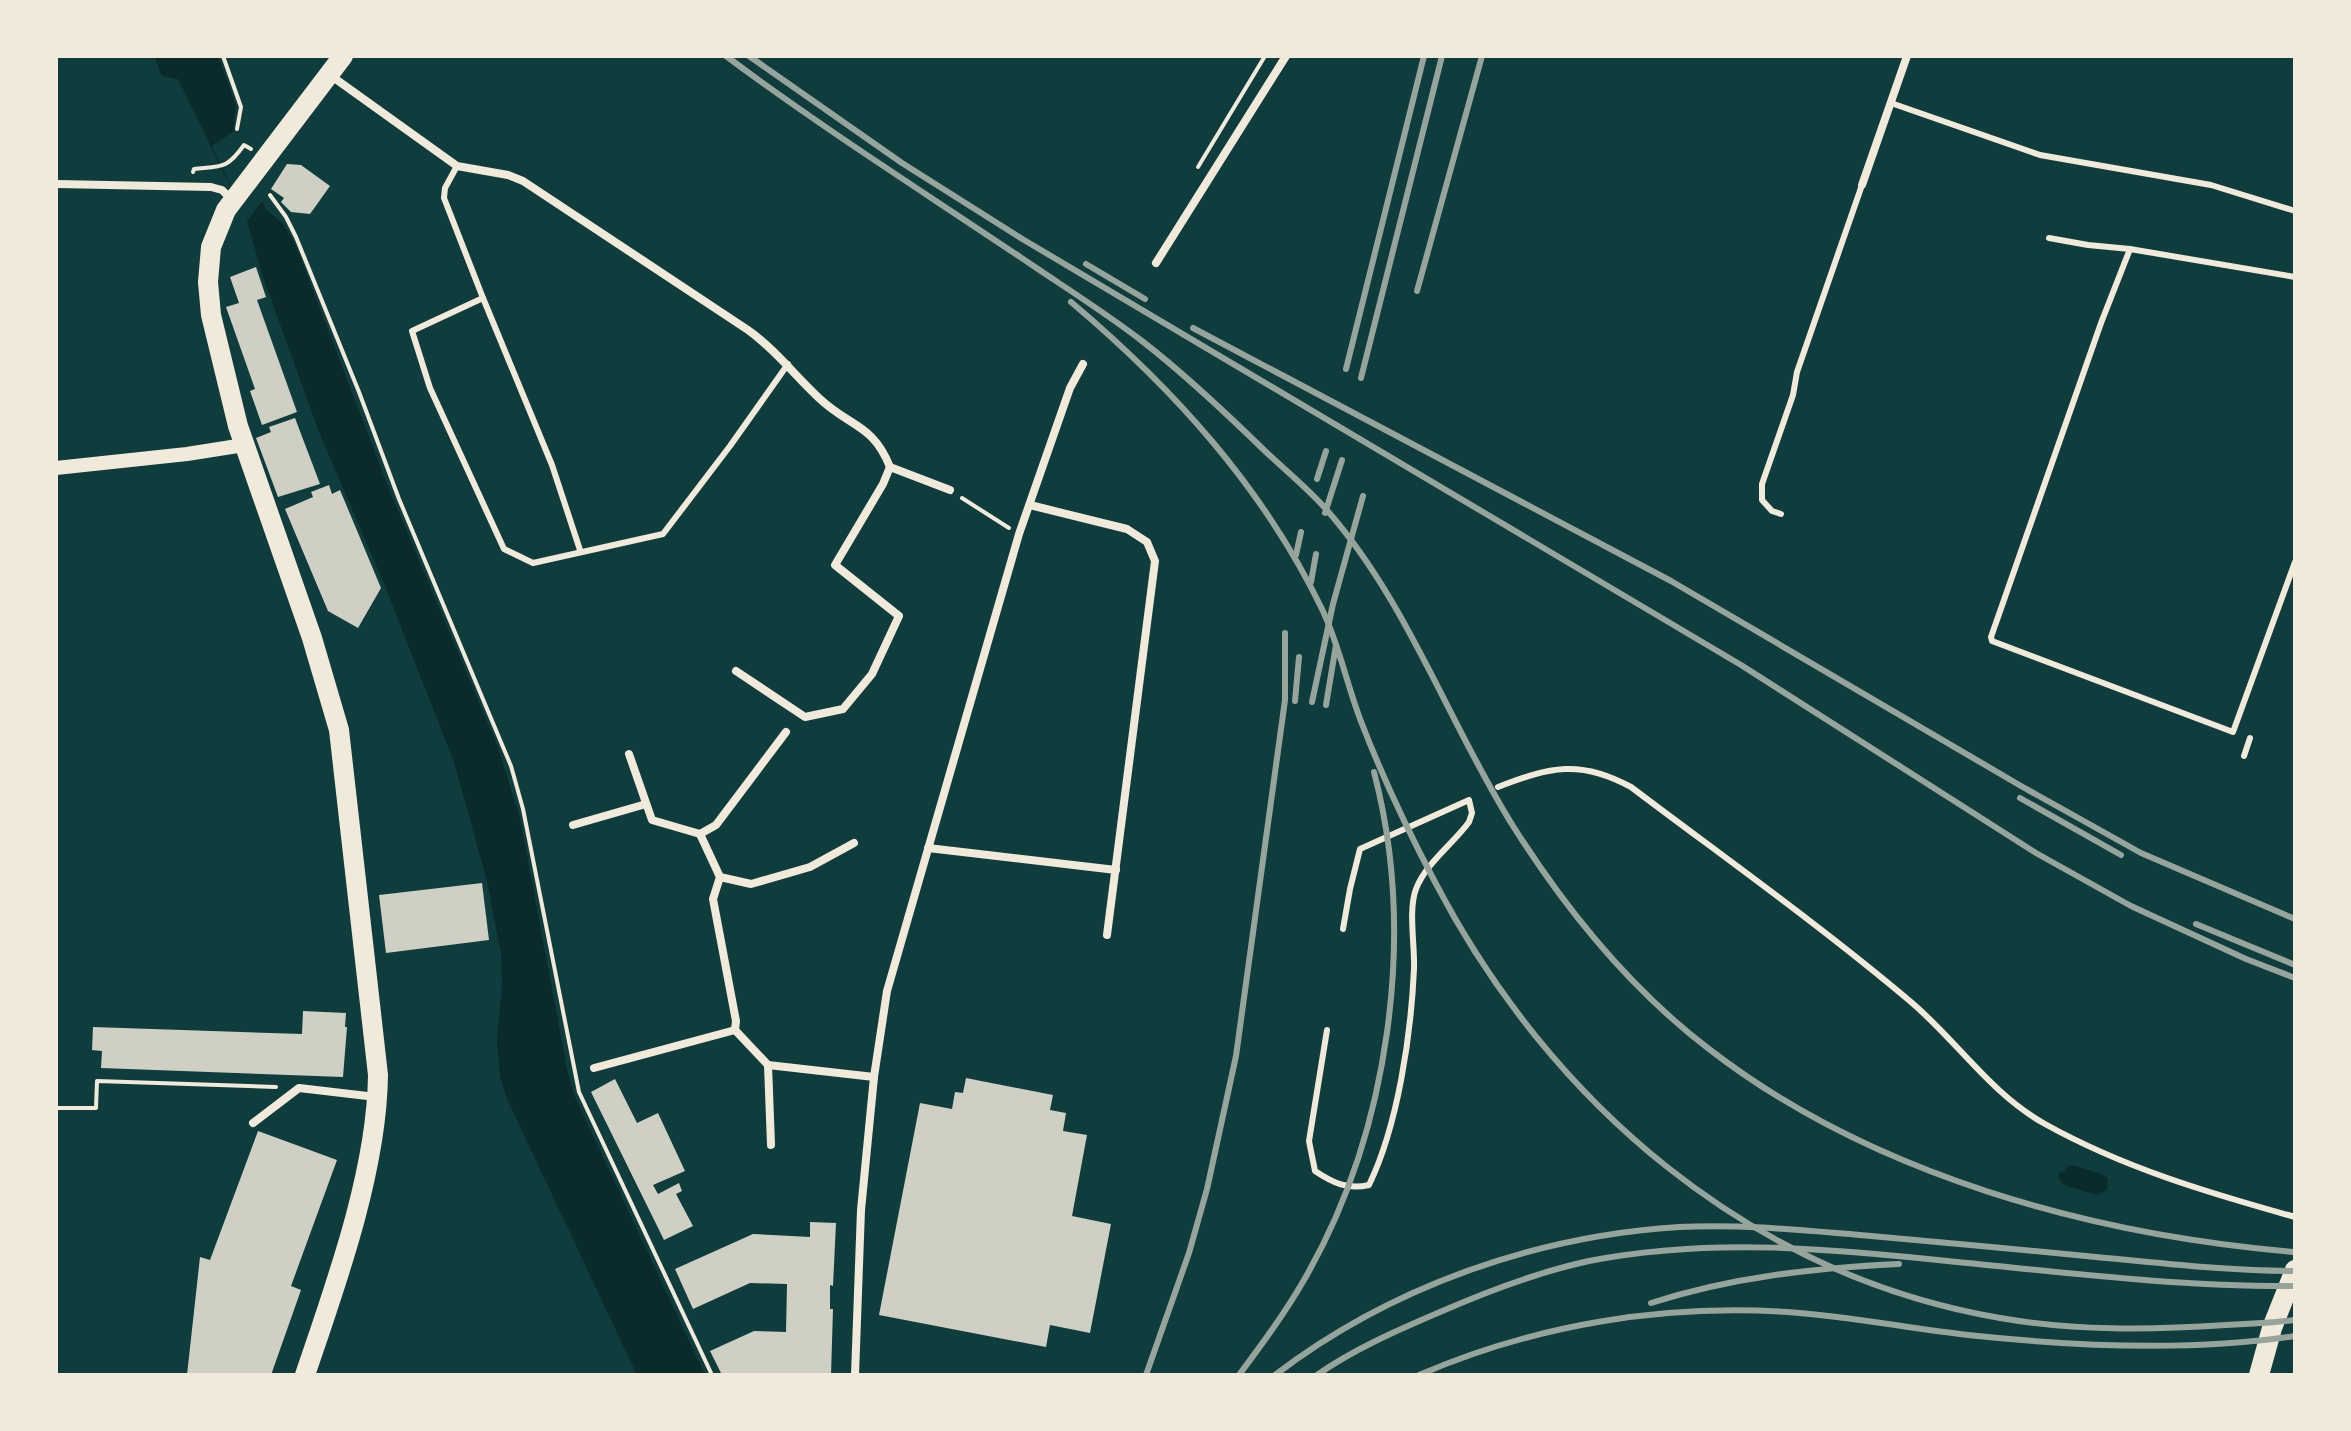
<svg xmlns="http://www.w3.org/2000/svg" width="2351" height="1431" font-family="Rubik,sans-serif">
	<rect width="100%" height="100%" fill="#0f3d3e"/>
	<g fill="#0a2a2b">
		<polygon points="154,56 218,56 236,105 233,133 265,208 283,224 294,241 389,489 497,745 520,818 567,1069 574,1095 705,1375 637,1375 507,1099 500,1077 497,1041 502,986 501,954 487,881 454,762 383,581 319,432 263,277 247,221 178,79 162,76"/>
		<polygon points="2072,1165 2104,1175 2108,1179 2107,1190 2098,1195 2063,1185 2058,1176 2061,1171 2064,1172 2066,1167"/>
	</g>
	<polygon fill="#0f3d3e" points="237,129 265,197 247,221 212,146"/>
	<g fill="#cfcfc3">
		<polygon points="287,164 301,165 330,186 310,214 291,212 281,202 284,198 271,189"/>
		<polygon points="256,267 266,297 257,300 297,412 262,425 250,391 255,389 226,307 239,303 230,277"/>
		<polygon points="295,418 320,484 278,497 256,438 271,432 269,427"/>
		<polygon points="329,485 332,494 340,490 381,588 358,628 328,611 285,509 313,497 311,492"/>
		<polygon points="482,883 489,940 386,953 379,895"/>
		<polygon points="303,1011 346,1013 345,1027 347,1027 343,1077 101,1068 102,1051 92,1050 93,1027 302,1034"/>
		<polygon points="966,1078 1053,1095 1050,1110 1066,1113 1063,1131 1087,1135 1072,1216 1111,1224 1090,1333 1050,1325 1046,1347 879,1315 920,1103 952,1109 955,1092 963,1093"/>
		<polygon points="615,1079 637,1123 658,1113 685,1171 653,1185 658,1194 679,1183 682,1191 676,1194 693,1226 664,1240 591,1092"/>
		<polygon points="258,1131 337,1160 291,1286 301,1290 271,1375 187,1375 200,1257 210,1260"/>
		<polygon points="810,1222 836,1223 833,1286 830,1285 830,1309 833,1309 831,1375 722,1375 710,1351 754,1331 786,1332 787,1284 750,1283 693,1309 675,1269 753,1234 810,1237"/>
	</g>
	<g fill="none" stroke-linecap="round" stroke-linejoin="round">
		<g stroke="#f1e9da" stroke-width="4">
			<polyline points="223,56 241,107 237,129"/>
			<polyline points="1198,167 1265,56"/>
			<path d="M193 172 194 169C222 166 227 169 244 145L251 149"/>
			<polyline points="270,195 286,217 296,237 359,392 399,499 511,766 523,809 579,1092 712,1375"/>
			<polyline points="962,498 1009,528"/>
			<polyline points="56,1108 96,1108 97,1081 276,1087"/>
		</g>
		<g stroke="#f1e9da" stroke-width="6">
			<polyline points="1891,103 2040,155 2211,185 2295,211"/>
			<polyline points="457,166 445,188 444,198 483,298 412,331 430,388 504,549 533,563 663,534 730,446 788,364"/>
			<polyline points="2049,238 2088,245 2130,249"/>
			<polyline points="2295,277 2130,249 2101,323 1991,637 1992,641 2233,732 2295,562"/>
			<polyline points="483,298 552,465 580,550"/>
			<polyline points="1781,514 1772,511 1762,500 1762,484 1793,395 1797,372 1862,185"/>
			<polyline points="2244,756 2250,738"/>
			<path d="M1498 787C1550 767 1580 759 1631 787 1725 858 1821 926 1911 1002 1957 1041 1991 1094 2045 1124 2124 1168 2209 1193 2295 1217"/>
			<path d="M1327 1030 1309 1141 1315 1171C1333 1183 1348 1190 1369 1185 1398 1125 1411 1035 1414 969 1415 946 1408 910 1416 889 1426 863 1453 844 1469 822L1472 813 1469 800 1360 849 1350 889 1343 929"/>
		</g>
		<g stroke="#f1e9da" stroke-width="8">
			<path d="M330 75 457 166 508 175 523 181 748 330C776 350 795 376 820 399 850 427 873 424 890 467L950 490"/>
			<polyline points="56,184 211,187 222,190 231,199"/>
			<polyline points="1862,185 1907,56"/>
			<polyline points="1156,263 1286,56"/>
			<polyline points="1030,505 1127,529 1147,542 1155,561 1107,935"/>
			<polyline points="736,671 805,717 843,709 872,674 899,616 835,565 883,484 890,467"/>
			<polyline points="629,754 652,820 700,834 720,877 751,884 810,867 854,843"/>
			<polyline points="573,825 646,804"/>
			<polyline points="700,834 716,825 786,732"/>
			<polyline points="928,848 1116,870"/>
			<polyline points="720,877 713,899 736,1021 735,1030 768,1065 874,1077"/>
			<polyline points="768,1065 771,1145"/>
			<polyline points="594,1068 735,1030"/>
			<polyline points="253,1123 299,1088 376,1097"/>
			<polyline points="855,1375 861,1210 874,1077 887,991 1019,534 1070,388 1083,364"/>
		</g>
		<polyline stroke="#f1e9da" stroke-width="14" points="56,468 187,454 244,445"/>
		<g stroke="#f1e9da" stroke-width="20">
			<path d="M305 1375C336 1284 377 1171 378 1075L339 730 312 638 238 426 211 315 208 282 211 247 226 210 343 56"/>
			<polyline points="2259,1375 2272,1328 2295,1270"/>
		</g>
		<g stroke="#97a49c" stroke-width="6">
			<path d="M726 56C825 130 930 196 1032 265 1069 290 1107 314 1142 341 1186 375 1226 413 1265 451 1285 470 1306 487 1325 508 1407 600 1448 722 1513 826 1566 910 1630 989 1709 1049 1872 1175 2092 1235 2295 1252"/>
			<polyline points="749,56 902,163 1024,240 1741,665 2036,853 2131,906 2246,959 2295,978"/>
			<polyline points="1086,264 1145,299"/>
			<polyline points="1417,291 1482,56"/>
			<path d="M1071 302C1173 388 1263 487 1322 609 1340 647 1347 686 1362 724 1383 778 1408 831 1435 882 1550 1103 1750 1275 2000 1318 2075 1331 2150 1330 2226 1325 2249 1324 2272 1323 2295 1320"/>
			<polyline points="1193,328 1671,581 2021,786 2141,853 2295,919"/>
			<polyline points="1346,369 1424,56"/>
			<polyline points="1361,378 1442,56"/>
			<polyline points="1317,479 1326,451"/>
			<polyline points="1325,513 1342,460"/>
			<polyline points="1296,555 1301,532"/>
			<polyline points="1311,582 1316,554"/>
			<polyline points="1295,701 1299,657"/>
			<polyline points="1312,702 1333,604 1363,496"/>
			<polyline points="1326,705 1336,645"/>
			<polyline points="2020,798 2121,855"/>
			<polyline points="2196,924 2295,965"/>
			<path d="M1651 1303C1732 1277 1814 1268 1899 1264"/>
			<polyline points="1146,1375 1189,1253 1207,1189 1236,1056 1285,700 1285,633"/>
			<path d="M1239 1375C1262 1344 1285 1313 1304 1280 1389 1133 1417 936 1374 772"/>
			<path d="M1275 1375C1390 1287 1535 1236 1679 1227 1739 1224 1801 1230 1860 1235 1939 1242 2017 1249 2096 1257 2162 1263 2228 1271 2295 1271"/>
			<path d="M1317 1375C1354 1349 1398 1330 1440 1312 1488 1291 1538 1272 1589 1261 1712 1237 1834 1249 1957 1262 2069 1273 2182 1287 2295 1286"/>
			<path d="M1419 1375C1535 1325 1661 1304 1787 1312 1847 1316 1907 1328 1968 1335 2071 1346 2192 1352 2295 1336"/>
		</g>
	</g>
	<rect width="2351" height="1431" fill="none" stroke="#f1e9da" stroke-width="116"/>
</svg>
